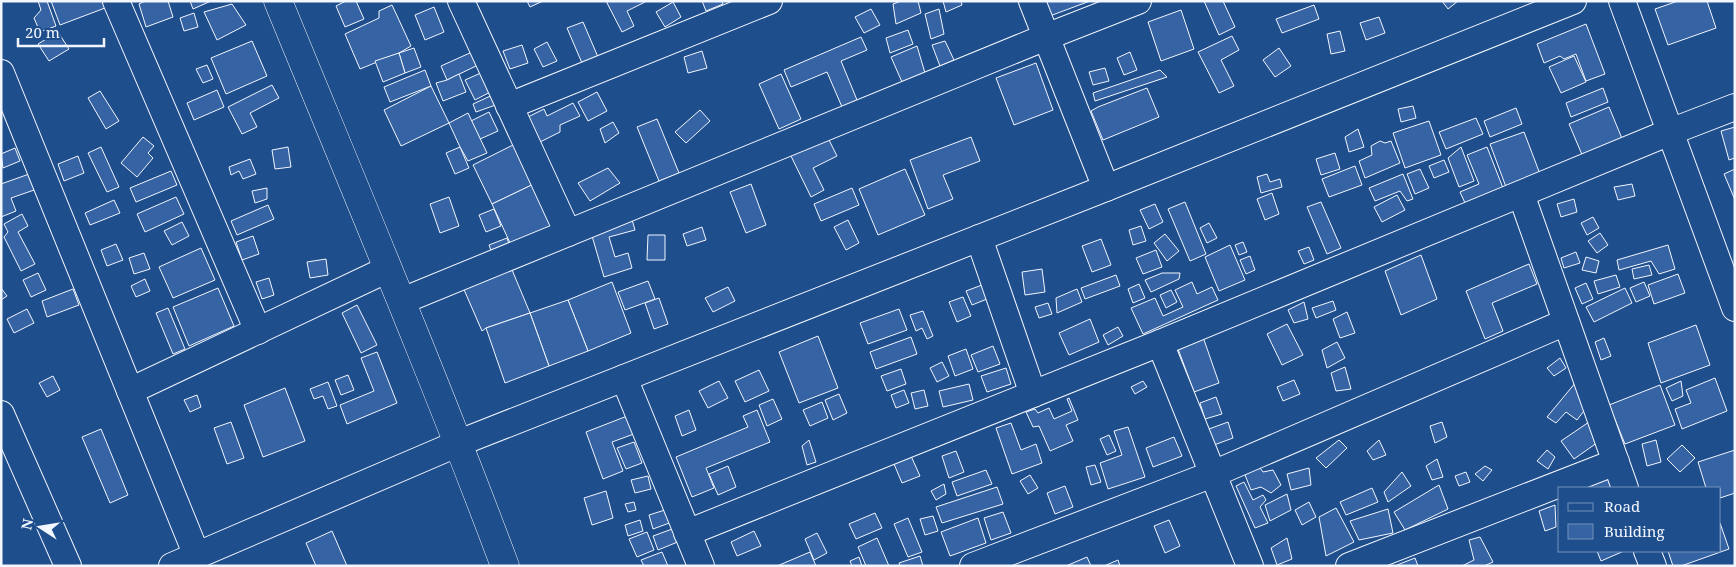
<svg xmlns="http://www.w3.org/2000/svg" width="1736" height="567" font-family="'Noto Serif',serif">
	<rect width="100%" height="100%" fill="#1f4e8c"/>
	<g fill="#3563a3" stroke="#f2f6ff">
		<polygon points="38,1 47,1 56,26 40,32 34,18 41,10"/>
		<polygon points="51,1 102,1 105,8 60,25"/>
		<polygon points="145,1 168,1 173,17 146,27 139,4"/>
		<polygon points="190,1 211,1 193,9"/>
		<polygon points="346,1 356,1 364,19 345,27 336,6"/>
		<polygon points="527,1 543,1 530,7"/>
		<polygon points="606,1 644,1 645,2 627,11 634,26 622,32"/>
		<polygon points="702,1 722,1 723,4 706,11"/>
		<polygon points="901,1 918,1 921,13 896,24 893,4"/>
		<polygon points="943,1 961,1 962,5 946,12"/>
		<polygon points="1042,1 1090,1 1047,17"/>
		<polygon points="1204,1 1223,1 1235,27 1219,35"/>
		<polygon points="1442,1 1458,1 1448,9"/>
		<polygon points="1678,1 1707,1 1716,28 1668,45 1655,9"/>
		<polygon points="673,2 681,17 665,27 656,12"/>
		<polygon points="232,4 246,25 217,40 204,12"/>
		<polygon points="392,5 411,46 399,53 360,69 345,34 379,18 379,11"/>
		<polygon points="1314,5 1319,19 1282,33 1276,19"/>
		<polygon points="434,7 444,32 425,40 415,15"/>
		<polygon points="871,9 880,25 864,33 855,17"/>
		<polygon points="939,9 944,34 931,39 925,14"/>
		<polygon points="1181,10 1194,49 1161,61 1148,22"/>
		<polygon points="194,13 198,27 184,31 180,18"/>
		<polygon points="1379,17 1385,33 1366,40 1360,23"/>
		<polygon points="583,22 598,57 582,63 567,28"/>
		<polygon points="1586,24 1605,74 1586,81 1576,54 1564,59 1560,56 1544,63 1537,44"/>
		<polygon points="908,30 913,44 890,53 886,38"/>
		<polygon points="1340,31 1345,51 1331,54 1327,34"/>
		<polygon points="58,32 69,49 49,61 38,44"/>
		<polygon points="1232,36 1239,50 1221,60 1234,86 1219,93 1198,52"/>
		<polygon points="861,37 867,50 841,61 857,100 842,107 827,72 791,87 784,70"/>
		<polygon points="252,41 267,76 226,94 211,58"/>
		<polygon points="945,41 954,60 940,66 932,45"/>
		<polygon points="547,42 557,61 543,67 534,49"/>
		<polygon points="522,45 528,63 510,69 503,51"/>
		<polygon points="917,46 925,73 902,82 891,57"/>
		<polygon points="414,48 421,67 405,73 399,53"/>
		<polygon points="1279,48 1291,66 1275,77 1263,60"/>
		<polygon points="702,51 707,68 688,73 684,57"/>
		<polygon points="472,52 478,65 447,80 441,66"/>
		<polygon points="1130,52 1137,70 1124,75 1117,58"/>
		<polygon points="399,53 405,73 383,82 375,61"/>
		<polygon points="1574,56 1586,82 1561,93 1549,67"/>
		<polygon points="1036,63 1053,110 1014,125 996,78"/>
		<polygon points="207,65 213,79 203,83 196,69"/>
		<polygon points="1105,68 1109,81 1093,85 1089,72"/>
		<polygon points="425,70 431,86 390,102 384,87"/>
		<polygon points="1160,70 1167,77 1095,101 1093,93"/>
		<polygon points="483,72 492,91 475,100 465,80"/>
		<polygon points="459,74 466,92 443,101 436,83 447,80"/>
		<polygon points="781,74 801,119 779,129 759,84"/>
		<polygon points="272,85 279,98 250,113 257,127 242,134 228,107"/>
		<polygon points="431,86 449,123 401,146 384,110"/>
		<polygon points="1147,88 1159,117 1103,140 1091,111 1098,107"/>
		<polygon points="1603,88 1608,102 1571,117 1566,103"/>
		<polygon points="217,90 224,107 194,120 187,103"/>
		<polygon points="100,91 119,121 106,129 88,98"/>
		<polygon points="597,92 607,111 588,121 578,102"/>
		<polygon points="497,93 501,103 476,112 473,104"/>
		<polygon points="573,103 580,116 560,125 560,132 540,142 528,117 544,109 547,116"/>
		<polygon points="1413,106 1416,118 1401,122 1398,109"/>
		<polygon points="1609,107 1623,141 1583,157 1569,124"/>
		<polygon points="1516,108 1522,124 1490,137 1484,121"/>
		<polygon points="700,110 710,121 686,143 675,132"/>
		<polygon points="489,112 498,131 480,139 471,121"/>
		<polygon points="468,113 487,153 468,161 460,147 449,123"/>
		<polygon points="1476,118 1483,134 1446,149 1439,132"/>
		<polygon points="657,119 679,173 659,181 637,127"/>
		<polygon points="1429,121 1441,155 1405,168 1393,133"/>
		<polygon points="613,122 619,133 605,143 600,129"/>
		<polygon points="1735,127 1735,158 1729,160 1721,131"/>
		<polygon points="1358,129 1364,147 1349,152 1345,137"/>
		<polygon points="1524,132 1540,174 1506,187 1490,144"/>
		<polygon points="827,136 837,156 813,168 824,190 811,197 790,154"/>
		<polygon points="143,137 154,146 148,153 153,158 137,177 121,163"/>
		<polygon points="971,137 980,161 943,175 953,199 928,209 910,160"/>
		<polygon points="521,141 540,181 492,204 473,165"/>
		<polygon points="1380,141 1385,143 1391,141 1400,163 1365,178 1359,161 1372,155 1371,146"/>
		<polygon points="101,147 119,187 107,192 88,153"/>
		<polygon points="288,147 291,167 275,169 272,150"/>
		<polygon points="460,147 469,168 455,174 446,153"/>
		<polygon points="1461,147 1474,181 1459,187 1448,158"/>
		<polygon points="1487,147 1503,188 1465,203 1460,192 1479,184 1467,155"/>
		<polygon points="15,148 20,161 3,168 1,154"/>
		<polygon points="1335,153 1340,169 1321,175 1316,159"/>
		<polygon points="78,156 84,173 64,181 58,164"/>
		<polygon points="250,159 256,174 243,179 239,171 231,175 229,167"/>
		<polygon points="1444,160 1449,172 1434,178 1429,166"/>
		<polygon points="1355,166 1362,185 1329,197 1322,179"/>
		<polygon points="608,168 620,183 590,201 578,183"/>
		<polygon points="905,169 925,215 878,235 859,189"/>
		<polygon points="1420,169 1429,188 1415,194 1407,174"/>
		<polygon points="1735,169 1735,200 1724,174"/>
		<polygon points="171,171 177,185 136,202 130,188"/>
		<polygon points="32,173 37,189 11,198 16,211 1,217 1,184"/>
		<polygon points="1267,174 1270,182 1280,179 1282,187 1261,193 1257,177"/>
		<polygon points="1403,174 1413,199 1407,201 1400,191 1375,201 1369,188"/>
		<polygon points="540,181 559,222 511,245 492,204"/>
		<polygon points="751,184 766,225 746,233 730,192"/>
		<polygon points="1632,184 1635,196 1618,200 1614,187"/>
		<polygon points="267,188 267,199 255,203 252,191"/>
		<polygon points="852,188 859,205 821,221 814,204"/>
		<polygon points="1272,193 1279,214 1265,220 1257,199"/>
		<polygon points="1397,195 1405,210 1382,222 1374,207"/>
		<polygon points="176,197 184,214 145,232 137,214"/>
		<polygon points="449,197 459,226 440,233 430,204"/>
		<polygon points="1574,199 1577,212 1561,217 1557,204"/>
		<polygon points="114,200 120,213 90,225 85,213"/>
		<polygon points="1185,202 1206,254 1190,261 1168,209"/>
		<polygon points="1321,202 1341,248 1327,254 1307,207"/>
		<polygon points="1155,204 1163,222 1149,229 1140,210"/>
		<polygon points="268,205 274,219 237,235 231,221"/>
		<polygon points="494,209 501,226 486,232 479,215"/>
		<polygon points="22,214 28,226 18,232 35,264 21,271 4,237 8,232 4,224"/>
		<polygon points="631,216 635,230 609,237 615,257 628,253 632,268 604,277 590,229"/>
		<polygon points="1593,217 1599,228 1587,235 1581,223"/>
		<polygon points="848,220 859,243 846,250 834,227"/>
		<polygon points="182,222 189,236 172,245 164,231"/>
		<polygon points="1209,223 1217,238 1207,243 1200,228"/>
		<polygon points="1141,226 1146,241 1133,245 1129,230"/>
		<polygon points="702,227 706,240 687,246 683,234"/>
		<polygon points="1600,233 1608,245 1597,253 1588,241"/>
		<polygon points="1165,234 1179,251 1167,261 1154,243"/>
		<polygon points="648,235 665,235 665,260 647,260"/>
		<polygon points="253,236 259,254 242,260 236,242"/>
		<polygon points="507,238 511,250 493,256 489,245"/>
		<polygon points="1101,239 1111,265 1092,272 1082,246"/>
		<polygon points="1243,242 1247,252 1239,255 1235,245"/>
		<polygon points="116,244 123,260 107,266 101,250"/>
		<polygon points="1230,245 1245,280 1219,291 1205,257"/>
		<polygon points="1668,245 1675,269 1659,274 1651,261 1619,270 1617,260"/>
		<polygon points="1309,247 1314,260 1304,264 1298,251"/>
		<polygon points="201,248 215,280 173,298 159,267"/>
		<polygon points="1156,250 1162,267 1143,274 1136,258"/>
		<polygon points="1576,252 1580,263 1564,268 1561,258"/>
		<polygon points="144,253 150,269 134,274 129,258"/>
		<polygon points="1421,255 1437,299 1401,315 1385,271"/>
		<polygon points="1250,256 1255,270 1246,274 1240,260"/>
		<polygon points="1586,257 1599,261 1596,273 1582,270"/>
		<polygon points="326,259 328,275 310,278 307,262"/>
		<polygon points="1529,264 1537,284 1492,303 1503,331 1485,339 1466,291"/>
		<polygon points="510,265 530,313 486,328 482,331 462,285"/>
		<polygon points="1649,265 1652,275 1634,279 1632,269"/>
		<polygon points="1042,269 1045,292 1025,295 1022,272"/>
		<polygon points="38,273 46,290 31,297 23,280"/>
		<polygon points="1162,273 1180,273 1179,279 1151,292 1145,280"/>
		<polygon points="1678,274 1685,293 1654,304 1648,285"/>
		<polygon points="1116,275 1120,286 1085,299 1081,288"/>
		<polygon points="1616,275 1620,287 1598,294 1594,281"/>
		<polygon points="269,278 274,295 262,299 256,282"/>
		<polygon points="145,279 150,291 136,297 131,286"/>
		<polygon points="648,281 655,299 625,310 618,292"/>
		<polygon points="612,282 631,333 588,351 568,300"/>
		<polygon points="1192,282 1197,294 1212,287 1218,300 1143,334 1131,308 1155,298 1163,316 1183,307 1175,290"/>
		<polygon points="1644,282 1650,296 1636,302 1630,288"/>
		<polygon points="1586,283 1593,299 1582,304 1575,288"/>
		<polygon points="1139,284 1145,298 1133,303 1128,289"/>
		<polygon points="982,285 987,299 972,305 966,291"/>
		<polygon points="728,287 735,301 713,312 705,298"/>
		<polygon points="1,288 7,296 1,300"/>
		<polygon points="218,288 234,326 189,346 173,307"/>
		<polygon points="1625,288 1632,303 1594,322 1586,307"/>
		<polygon points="73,289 79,305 47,317 42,301"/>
		<polygon points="1077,289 1082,302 1057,313 1056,298"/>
		<polygon points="1171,290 1177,302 1166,308 1160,295"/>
		<polygon points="963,297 971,316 957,322 949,302"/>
		<polygon points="659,298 668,324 654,329 645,303"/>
		<polygon points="568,300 588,351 549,366 530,313"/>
		<polygon points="1333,301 1336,310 1316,318 1312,308"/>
		<polygon points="1304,302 1308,319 1294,323 1288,310"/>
		<polygon points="1048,303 1052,314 1039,318 1035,307"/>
		<polygon points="357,305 377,345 361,353 342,313"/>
		<polygon points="168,308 185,349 173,354 156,313"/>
		<polygon points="27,309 34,323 14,333 7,319"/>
		<polygon points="899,309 907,330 868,344 860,323"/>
		<polygon points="923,311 933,336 927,339 922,328 916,331 910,315"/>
		<polygon points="1347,312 1355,333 1340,338 1333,319"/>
		<polygon points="530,313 549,366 505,383 486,328"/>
		<polygon points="1090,319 1099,342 1069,355 1059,333"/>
		<polygon points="1287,324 1303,355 1282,365 1267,334"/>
		<polygon points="1696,325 1710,365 1661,383 1648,343"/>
		<polygon points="1118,327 1123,336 1108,345 1103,335"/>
		<polygon points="818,336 838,388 799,403 779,352"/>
		<polygon points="911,337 917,354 876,369 870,352"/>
		<polygon points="1203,337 1219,383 1194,392 1177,346"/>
		<polygon points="1604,338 1611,356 1601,360 1595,342"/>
		<polygon points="1337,342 1345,358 1327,368 1322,350"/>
		<polygon points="993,346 1000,364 978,372 971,355"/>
		<polygon points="966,349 973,369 955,376 948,356"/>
		<polygon points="377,352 397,403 347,424 340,405 374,391 361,358"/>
		<polygon points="1560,358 1566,368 1554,376 1547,368"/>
		<polygon points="942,362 949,376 937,382 930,368"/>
		<polygon points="1345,367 1351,389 1336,391 1331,373"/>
		<polygon points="1006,368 1011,384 987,392 981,376"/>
		<polygon points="901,369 906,384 887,391 881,376"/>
		<polygon points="759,370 769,391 745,402 735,381"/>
		<polygon points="348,375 354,390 341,395 335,380"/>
		<polygon points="53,376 60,390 47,397 39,383"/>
		<polygon points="1715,378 1727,411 1682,429 1675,409 1691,403 1686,390"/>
		<polygon points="1294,380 1300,394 1283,401 1277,387"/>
		<polygon points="719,381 728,398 708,408 699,391"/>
		<polygon points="1143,381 1147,387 1135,394 1131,387"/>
		<polygon points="1681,381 1683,396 1672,401 1666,388"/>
		<polygon points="328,382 337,406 328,409 323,396 314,399 310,389"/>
		<polygon points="1576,382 1583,390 1578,396 1587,407 1577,420 1566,412 1556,423 1547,417"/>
		<polygon points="969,384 973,400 943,407 939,391"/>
		<polygon points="1660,385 1675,425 1625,444 1609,405"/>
		<polygon points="285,388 305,441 263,457 244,405"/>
		<polygon points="904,390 909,403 896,408 891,395"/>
		<polygon points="924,390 928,406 915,409 911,393"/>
		<polygon points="839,394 847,413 833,420 825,400"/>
		<polygon points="197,395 201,407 190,412 184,400"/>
		<polygon points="1216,397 1222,414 1205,419 1200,403"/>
		<polygon points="1069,398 1078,420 1066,425 1073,441 1050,451 1039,426 1033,427 1026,412 1035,409 1038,413 1049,408 1054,419 1072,411 1067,399"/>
		<polygon points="773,399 782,419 767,426 759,405"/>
		<polygon points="822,402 828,418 810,426 803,410"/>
		<polygon points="689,410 696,430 682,436 675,416"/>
		<polygon points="757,410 770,442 706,468 714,488 692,497 676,457 748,427 743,416"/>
		<polygon points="635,413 642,431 612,442 623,471 603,479 586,432"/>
		<polygon points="231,422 244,458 227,464 214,428"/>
		<polygon points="1228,422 1233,438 1214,445 1209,429"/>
		<polygon points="1442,422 1447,437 1435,443 1430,426"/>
		<polygon points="1589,422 1601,440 1574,459 1561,441"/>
		<polygon points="1011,423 1021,450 1036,444 1042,463 1012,474 996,428"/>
		<polygon points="1128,427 1145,477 1108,489 1100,463 1122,455 1114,431"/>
		<polygon points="101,429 128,495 110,503 82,437"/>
		<polygon points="1109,435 1116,451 1107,455 1100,439"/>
		<polygon points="1174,437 1182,456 1153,467 1146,448"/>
		<polygon points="809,440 816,462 807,465 802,446"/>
		<polygon points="1339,440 1347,448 1326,468 1316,458"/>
		<polygon points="1379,440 1386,455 1373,460 1367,451"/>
		<polygon points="1656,440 1661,462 1647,466 1642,444"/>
		<polygon points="634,442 642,463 626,469 617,448"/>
		<polygon points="1682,445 1695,458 1680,472 1667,459"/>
		<polygon points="1547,450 1555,457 1548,469 1537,461"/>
		<polygon points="1735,450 1735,493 1720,498 1720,488 1706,488 1698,462"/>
		<polygon points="956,451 964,472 949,478 942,456"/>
		<polygon points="911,456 920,476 902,483 894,464"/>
		<polygon points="1437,459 1443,477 1432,480 1426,466"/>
		<polygon points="1095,465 1101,482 1091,485 1086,467"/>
		<polygon points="1258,465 1263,472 1273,470 1281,485 1271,493 1261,487 1251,490 1245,475"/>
		<polygon points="728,466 736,487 718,495 709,474"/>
		<polygon points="1485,466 1492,470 1483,481 1475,474"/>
		<polygon points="1309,468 1311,485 1291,490 1287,474"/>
		<polygon points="986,470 992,484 957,496 952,482"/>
		<polygon points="1402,472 1411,486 1388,502 1384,492"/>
		<polygon points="1466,472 1470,482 1459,486 1455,476"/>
		<polygon points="1030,475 1038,488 1028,494 1020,481"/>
		<polygon points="1612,475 1614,488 1585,488"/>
		<polygon points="648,476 651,489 635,493 631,480"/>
		<polygon points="1244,482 1253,500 1263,495 1266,500 1260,507 1268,523 1255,528 1236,486"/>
		<polygon points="944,484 946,494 936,500 931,491"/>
		<polygon points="1439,485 1448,509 1405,530 1394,512"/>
		<polygon points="1065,486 1073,507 1055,514 1047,493"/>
		<polygon points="997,487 1003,504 942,523 936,507"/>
		<polygon points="1372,488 1378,502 1346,515 1340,502"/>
		<polygon points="606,491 613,518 592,525 584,498"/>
		<polygon points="1287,494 1291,510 1270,521 1265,505"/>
		<polygon points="634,502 636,510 628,512 625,504"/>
		<polygon points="1309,502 1316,517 1302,525 1295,510"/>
		<polygon points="1555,505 1556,527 1545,531 1539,511"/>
		<polygon points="1336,508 1354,542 1326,556 1319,517"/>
		<polygon points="668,509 672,522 653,529 649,515"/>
		<polygon points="1388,509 1393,533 1359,540 1350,521"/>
		<polygon points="1003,512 1011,533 991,540 984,518"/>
		<polygon points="875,513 882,528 856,539 849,524"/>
		<polygon points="933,516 938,531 925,535 920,519"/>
		<polygon points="908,518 922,552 908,557 894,524"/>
		<polygon points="978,518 986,543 950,556 941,532"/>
		<polygon points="640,520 643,531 628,536 625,525"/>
		<polygon points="1169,520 1180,546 1165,553 1154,526"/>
		<polygon points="1720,523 1729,549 1681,566 1673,566 1668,551 1720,551"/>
		<polygon points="675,528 680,541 658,550 653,536"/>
		<polygon points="332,531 347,566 316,566 306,543"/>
		<polygon points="754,531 761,546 737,556 731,542"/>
		<polygon points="647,532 654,550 637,557 629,539"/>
		<polygon points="817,533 827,553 814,560 805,539"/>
		<polygon points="1480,537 1493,562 1484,566 1462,566 1474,560 1469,540"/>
		<polygon points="877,538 889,566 866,566 858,547"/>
		<polygon points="1287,538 1292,559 1277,565 1271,548"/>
		<polygon points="1597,551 1624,551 1601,561"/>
		<polygon points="662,552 668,566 644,566 641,560"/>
		<polygon points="810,552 816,566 777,566"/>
		<polygon points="920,556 923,566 900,566 899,563"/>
		<polygon points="859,557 862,566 852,566 850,561"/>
		<polygon points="1087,557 1091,566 1066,566"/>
		<polygon points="1415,558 1418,566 1397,566 1397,565"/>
		<polygon points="1118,560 1120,566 1104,566"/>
	</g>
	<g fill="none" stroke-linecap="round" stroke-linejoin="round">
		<defs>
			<g id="street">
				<polyline points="116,1 258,331"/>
				<polyline points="461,1 568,233"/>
				<polyline points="1032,1 1106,188"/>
				<polyline points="1622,1 1735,308"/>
				<polyline points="1,73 197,556"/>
				<polyline points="509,106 769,1"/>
				<polyline points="1521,194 1625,488"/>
				<polyline points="979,238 1033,394"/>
				<polyline points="402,301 1046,37 1138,1"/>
				<polyline points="1160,343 1250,566"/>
				<polyline points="624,378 701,566"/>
				<polyline points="130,391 388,269"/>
				<polyline points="1,414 68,566"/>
				<polyline points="687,533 1160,343 1670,132 1735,107"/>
				<polyline points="1647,551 1653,566"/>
				<polyline points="172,566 459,443 1106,188 1573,1"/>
				<polyline points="973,566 1213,474 1566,322"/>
				<polyline points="1349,566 1616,462"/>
			</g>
			<path id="secondary" d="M278 1C355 189 434 376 505 566"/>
		</defs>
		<use href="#street" stroke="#f2f6ff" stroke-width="28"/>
		<use href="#secondary" stroke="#f2f6ff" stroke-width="29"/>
		<use href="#street" stroke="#1f4e8c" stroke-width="26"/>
		<use href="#secondary" stroke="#1f4e8c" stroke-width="28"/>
	</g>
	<rect width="1736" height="567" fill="none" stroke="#f2f6ff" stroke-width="5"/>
	<rect x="1558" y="487" width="162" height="65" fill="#1f4e8c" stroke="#7391ba"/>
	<rect x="1568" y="503" width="25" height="8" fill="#1f4e8c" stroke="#7391ba"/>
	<text x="1604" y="512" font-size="15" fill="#f2f6ff">Road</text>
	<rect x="1568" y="524" width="25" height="15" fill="#3563a3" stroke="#7391ba"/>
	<text x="1604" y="537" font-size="15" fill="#f2f6ff">Building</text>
	<g transform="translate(40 527) rotate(282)" stroke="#1f4e8c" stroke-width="4" paint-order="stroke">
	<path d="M0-4L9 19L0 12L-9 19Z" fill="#f2f6ff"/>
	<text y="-8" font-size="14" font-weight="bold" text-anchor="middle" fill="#f2f6ff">N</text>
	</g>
	<path d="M18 38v8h86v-8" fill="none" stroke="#f2f6ff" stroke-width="2.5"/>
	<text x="25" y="38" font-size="15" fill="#f2f6ff" stroke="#1f4e8c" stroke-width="4" paint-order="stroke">20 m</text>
</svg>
